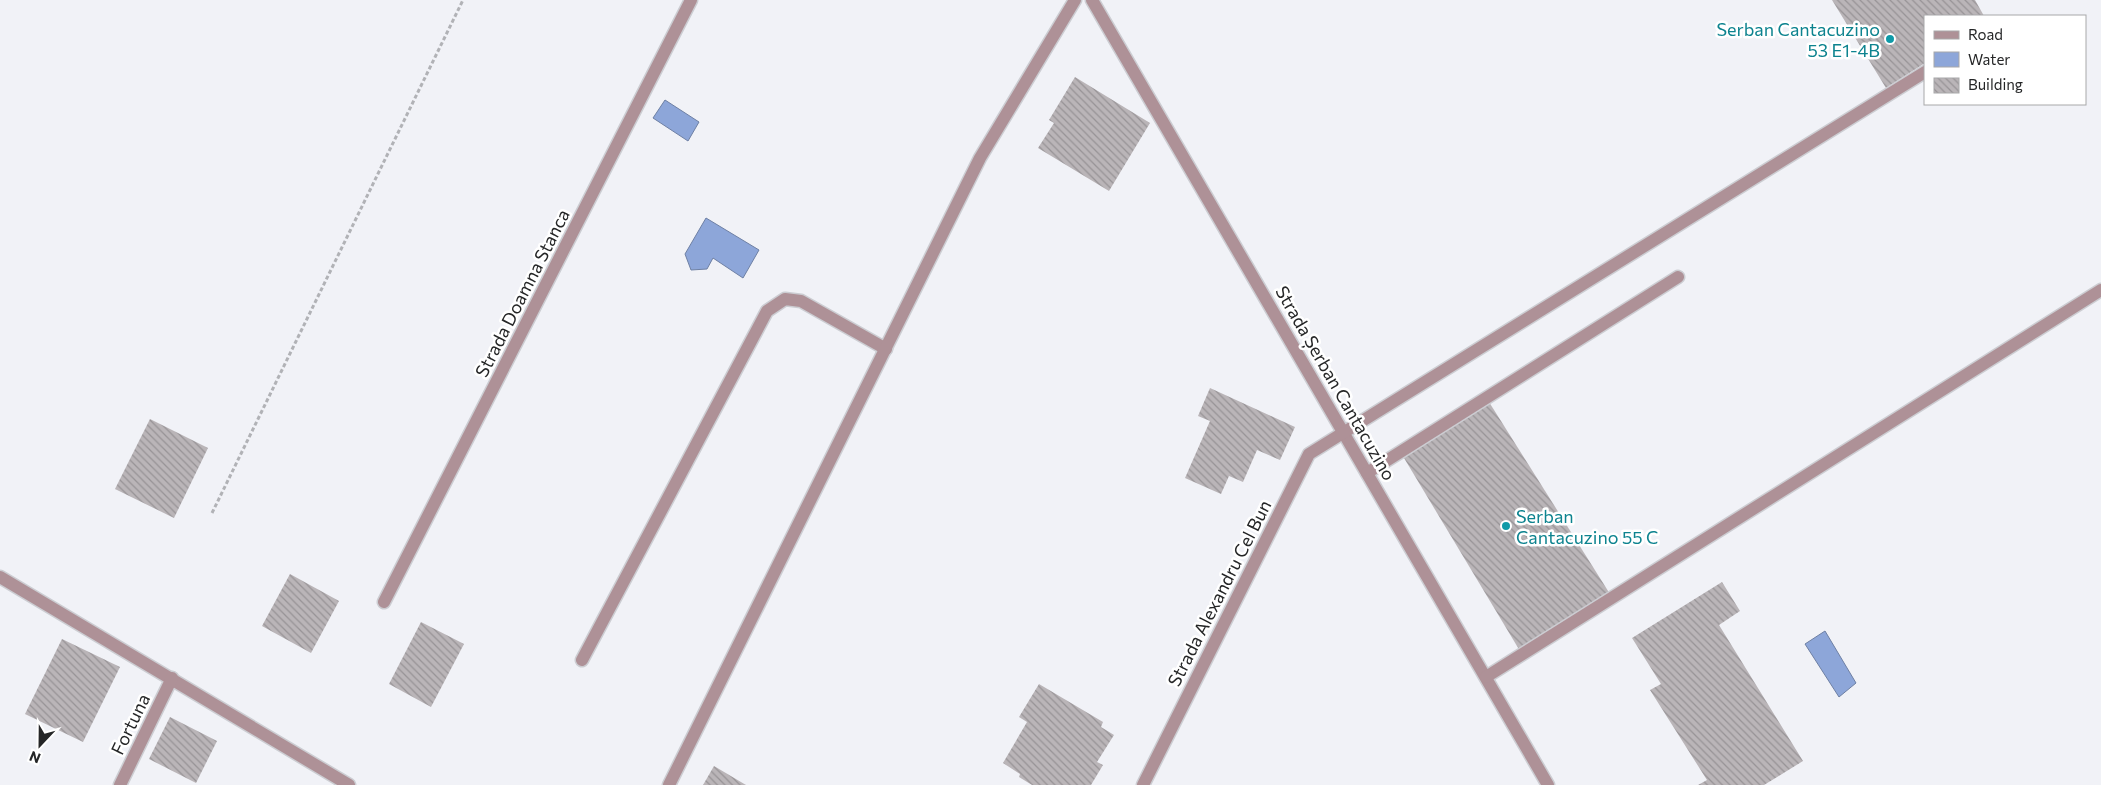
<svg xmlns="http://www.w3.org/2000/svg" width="2101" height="785" font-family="Commissioner,sans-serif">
	<defs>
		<pattern id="building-back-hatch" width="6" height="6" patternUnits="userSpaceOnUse" patternTransform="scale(1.25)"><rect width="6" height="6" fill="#bab5b8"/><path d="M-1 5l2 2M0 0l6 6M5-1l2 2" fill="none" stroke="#979396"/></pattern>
	</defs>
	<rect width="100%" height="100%" fill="#f1f2f7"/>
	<g fill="#8da6d9" stroke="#6e80a4">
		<polygon points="665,100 699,122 688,141 653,118"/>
		<polygon points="706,218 759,250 743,278 713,258 707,269 691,270 685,254"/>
		<polygon points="1825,631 1856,683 1839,697 1805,644"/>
	</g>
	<g fill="url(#building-back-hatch)">
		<polygon points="1832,0 1975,0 1984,16 1925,16 1925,63 1886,88"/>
		<polygon points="1075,77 1150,123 1109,191 1038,148 1054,123 1049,120"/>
		<polygon points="1210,388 1295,427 1280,460 1257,450 1243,482 1229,476 1221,494 1185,478 1210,421 1198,416"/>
		<polygon points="1489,402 1610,594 1520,651 1404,458"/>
		<polygon points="150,419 208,448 174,518 115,489"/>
		<polygon points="290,574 339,601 311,653 262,626"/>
		<polygon points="1722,582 1740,611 1719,625 1803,761 1764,785 1698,785 1707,780 1650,690 1661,684 1632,638"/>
		<polygon points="421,622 464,644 431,707 389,684"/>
		<polygon points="62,639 120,667 83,742 25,714"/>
		<polygon points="1039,684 1103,722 1101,727 1114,735 1097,762 1103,765 1091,785 1032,785 1019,777 1020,774 1003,763 1027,722 1019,717"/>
		<polygon points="170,717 217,741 196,783 149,759"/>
		<polygon points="714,766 746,785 703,785"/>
	</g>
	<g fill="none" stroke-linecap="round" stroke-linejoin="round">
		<defs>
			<g id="street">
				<polyline points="1092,0 1548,785"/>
				<polyline points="1367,473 1678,277"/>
				<polyline points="0,577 349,785"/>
				<polyline points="384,602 691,0"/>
				<polyline points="582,660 767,311 785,299 801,301 886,349"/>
				<polyline points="1486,677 2101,290"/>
				<polyline points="120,785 172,678"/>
				<polyline points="669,785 980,158 1075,0"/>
				<polyline points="1143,785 1309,454 1925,72"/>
			</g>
		</defs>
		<use href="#street" stroke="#cccdd2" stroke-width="15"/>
		<polyline stroke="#b1b2b6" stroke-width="3" stroke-dasharray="4 2.5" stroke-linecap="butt" points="212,513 463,0"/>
		<use href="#street" stroke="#ae9197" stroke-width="12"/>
	</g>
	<g fill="#0f9aa8" stroke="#fff" stroke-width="2">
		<circle cx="1890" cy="39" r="5"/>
		<circle cx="1506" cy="526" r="5"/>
	</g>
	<g text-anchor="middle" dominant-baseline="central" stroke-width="5" stroke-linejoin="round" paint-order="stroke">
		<g font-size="18" fill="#0d838f" stroke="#fff" text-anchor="end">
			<text x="1880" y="29">Serban Cantacuzino<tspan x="1880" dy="21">53 E1-4B</tspan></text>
			<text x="1516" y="516" text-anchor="start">Serban<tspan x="1516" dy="21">Cantacuzino 55 C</tspan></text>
		</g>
		<g font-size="18" fill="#252627" stroke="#fff">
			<text transform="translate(522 293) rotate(-63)">Strada Doamna Stanca</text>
			<text transform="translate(1336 383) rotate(60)">Strada Șerban Cantacuzino</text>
			<text transform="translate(1219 593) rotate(-63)">Strada Alexandru Cel Bun</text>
			<text transform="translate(130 724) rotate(-64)">Fortuna</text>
		</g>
	</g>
	<rect x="1924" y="15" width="162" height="90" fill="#ffffff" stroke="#a8a8a9"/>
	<rect x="1934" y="31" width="25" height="8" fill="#ae9197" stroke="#a8a8a9"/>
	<text x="1968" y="40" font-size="15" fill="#252627">Road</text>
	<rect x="1934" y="52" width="25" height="15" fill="#8da6d9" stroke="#a8a8a9"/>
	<text x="1968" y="65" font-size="15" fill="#252627">Water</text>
	<rect x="1934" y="78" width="25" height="15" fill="url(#building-back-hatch)" stroke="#a8a8a9"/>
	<text x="1968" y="90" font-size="15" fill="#252627">Building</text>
	<g transform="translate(40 745) rotate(202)" stroke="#ffffff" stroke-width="4" paint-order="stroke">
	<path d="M0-4L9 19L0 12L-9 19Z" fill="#252627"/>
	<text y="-8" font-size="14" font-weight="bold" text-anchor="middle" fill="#252627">N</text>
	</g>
</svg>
